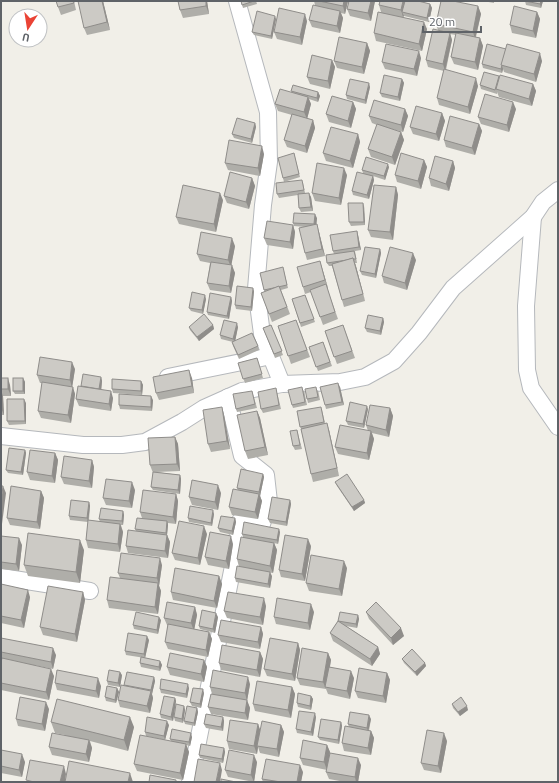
<svg xmlns="http://www.w3.org/2000/svg" width="559" height="783" font-family="'Titillium Web',sans-serif">
	<rect width="100%" height="100%" fill="#f1efe8"/>
	<g fill="none" stroke-linecap="round" stroke-linejoin="round">
		<defs>
			<g id="minor">
				<polyline points="237,1 268,112 269,162 263,205 256,289 262,334 282,384"/>
				<polyline points="533,217 526,306 527,370 531,388 558,427"/>
				<polyline points="168,377 271,356"/>
				<polyline points="1,436 83,445 122,445 145,442 182,422 204,408 242,391 282,384 340,382 365,377 394,361 419,333 453,288 533,217 543,202 558,190"/>
				<polyline points="1,577 90,591"/>
				<polyline points="190,782 233,566 240,521 262,524 269,502 266,475 242,456 228,397"/>
			</g>
		</defs>
		<use href="#minor" stroke="#b5b8bc" stroke-width="18"/>
		<use href="#minor" stroke="#fff" stroke-width="16"/>
	</g>
	<g fill="#afaea9">
		<polygon points="74,1 76,10 61,15 58,7"/>
		<polygon points="103,1 110,30 87,35 84,28"/>
		<polygon points="178,1 207,1 209,14 183,18 180,10"/>
		<polygon points="241,1 256,1 257,4 243,8"/>
		<polygon points="314,1 348,1 345,14 341,13 343,18 340,33 312,27 309,20 315,5"/>
		<polygon points="349,1 375,1 371,21 350,16 347,9"/>
		<polygon points="483,1 494,1 494,3"/>
		<polygon points="525,1 543,1 541,8 526,5"/>
		<polygon points="430,4 432,8 429,22 404,16 403,17 427,29 422,51 376,41 374,33 381,12 379,5"/>
		<polygon points="478,6 481,14 476,37 480,38 483,46 478,70 454,64 451,57 456,35 450,34 452,40 446,70 478,86 470,114 439,105 437,98 444,71 428,67 426,60 438,30 436,24"/>
		<polygon points="537,12 540,19 536,38 512,33 510,25"/>
		<polygon points="276,19 272,39 254,35 252,32"/>
		<polygon points="307,21 302,45 277,39 274,32"/>
		<polygon points="367,43 370,51 364,74 337,68 334,61"/>
		<polygon points="506,49 542,61 536,82 504,72 503,69 502,73 483,68 482,64"/>
		<polygon points="421,58 417,76 385,69 382,62"/>
		<polygon points="332,60 335,67 330,89 310,84 307,77"/>
		<polygon points="499,78 533,84 536,91 532,106 499,97 497,92 497,94 481,89 480,85"/>
		<polygon points="402,79 404,83 400,101 382,97 380,93"/>
		<polygon points="370,87 366,104 347,99 346,95"/>
		<polygon points="291,91 318,92 320,96 318,102 309,99 311,104 307,119 313,120 315,128 307,153 287,147 284,140 292,115 278,111 275,104 292,92"/>
		<polygon points="353,102 356,109 351,128 329,122 326,114"/>
		<polygon points="405,109 408,116 403,132 388,128 401,132 404,140 395,165 371,157 368,149 377,125 372,123 369,116"/>
		<polygon points="516,109 509,132 481,124 478,117"/>
		<polygon points="442,113 445,121 439,141 413,134 410,127"/>
		<polygon points="255,123 256,127 252,143 234,138 232,134"/>
		<polygon points="479,124 482,131 475,155 446,147 444,140"/>
		<polygon points="358,134 360,142 353,168 326,161 323,153"/>
		<polygon points="294,153 300,177 284,182 283,178"/>
		<polygon points="264,154 260,176 228,170 225,163"/>
		<polygon points="424,160 427,167 421,189 397,182 395,175"/>
		<polygon points="453,161 455,168 449,191 431,186 429,178"/>
		<polygon points="389,167 385,180 373,176 374,180 369,199 353,195 352,191 363,173 362,170"/>
		<polygon points="347,175 341,205 315,201 312,193"/>
		<polygon points="252,178 255,186 249,209 227,203 224,196"/>
		<polygon points="303,183 305,193 311,197 313,211 301,212 299,208 298,195 279,198 277,194"/>
		<polygon points="396,187 398,195 393,240 371,237 368,230"/>
		<polygon points="223,200 216,232 179,224 176,217"/>
		<polygon points="364,206 365,225 351,226 349,222"/>
		<polygon points="317,218 316,225 319,232 325,256 307,260 305,253 305,227 294,226 293,223"/>
		<polygon points="293,225 295,232 293,249 267,245 264,238"/>
		<polygon points="357,231 358,235 361,250 355,251 357,263 355,263 365,301 344,307 342,300 332,266 329,266 327,263 334,254 333,251"/>
		<polygon points="235,246 231,265 235,273 231,293 210,290 207,283 210,263 200,261 197,254"/>
		<polygon points="380,249 381,253 376,278 362,275 360,271"/>
		<polygon points="416,260 407,290 384,283 382,276"/>
		<polygon points="320,261 328,288 327,288 338,319 323,325 311,292 305,294 303,287"/>
		<polygon points="284,271 288,288 281,290 290,314 272,322 261,293 265,292 260,273"/>
		<polygon points="254,291 252,311 236,309 235,305"/>
		<polygon points="305,295 315,322 301,327 292,299"/>
		<polygon points="231,297 232,301 229,319 208,315 207,312"/>
		<polygon points="206,299 203,314 191,311 189,308"/>
		<polygon points="383,318 384,322 381,335 367,332 365,328"/>
		<polygon points="296,320 310,357 291,364 278,326"/>
		<polygon points="213,325 214,329 199,341 190,330 189,327"/>
		<polygon points="271,325 283,355 275,358 263,328"/>
		<polygon points="343,325 355,358 337,364 325,331"/>
		<polygon points="238,327 235,341 258,346 259,350 239,359 233,346 232,342 233,342 221,339 220,335"/>
		<polygon points="323,342 332,366 318,371 309,347"/>
		<polygon points="257,358 263,378 245,383 238,363"/>
		<polygon points="75,369 72,387 75,394 71,423 41,418 38,411 42,383 40,383 37,375"/>
		<polygon points="101,377 102,381 101,389 113,398 111,411 79,406 76,399 81,386"/>
		<polygon points="1,378 10,385 11,396 3,396 4,415 1,415"/>
		<polygon points="23,378 25,382 25,394 15,394 13,391"/>
		<polygon points="192,378 194,393 159,400 156,393"/>
		<polygon points="141,381 143,385 142,395 113,393 112,389"/>
		<polygon points="340,387 344,405 326,409 325,405"/>
		<polygon points="276,388 281,409 263,413 261,409"/>
		<polygon points="304,390 307,405 293,408 292,405"/>
		<polygon points="318,390 320,400 308,403 307,399"/>
		<polygon points="252,391 257,408 237,412 236,409"/>
		<polygon points="153,400 152,411 120,409 119,405"/>
		<polygon points="26,403 26,424 9,425 7,421"/>
		<polygon points="390,408 393,416 389,437 372,433 374,439 369,460 338,454 335,447 368,431 366,425"/>
		<polygon points="368,409 364,428 348,425 346,421"/>
		<polygon points="322,410 325,423 329,430 339,476 313,482 311,474 297,411"/>
		<polygon points="257,411 260,418 268,455 248,459 245,451"/>
		<polygon points="224,415 230,449 211,452 208,444"/>
		<polygon points="297,430 302,449 295,450 293,446"/>
		<polygon points="175,437 178,444 180,471 157,472 180,475 181,479 180,494 153,490 151,487 153,473 150,465"/>
		<polygon points="25,450 26,453 23,475 8,473 6,470"/>
		<polygon points="55,453 58,460 55,483 30,480 27,472"/>
		<polygon points="92,460 94,467 92,488 64,484 61,477"/>
		<polygon points="263,474 264,477 260,496 262,501 258,519 232,515 229,507 238,490 237,488"/>
		<polygon points="335,482 364,500 365,503 354,511 337,486"/>
		<polygon points="135,490 132,508 106,505 103,498"/>
		<polygon points="41,491 44,498 40,529 10,525 7,518"/>
		<polygon points="221,493 218,510 192,505 189,497"/>
		<polygon points="176,494 178,501 176,524 168,523 168,525 167,535 170,542 168,558 128,553 126,546 136,531 135,529 142,518 140,512"/>
		<polygon points="290,500 291,504 287,526 270,523 268,519"/>
		<polygon points="89,502 90,506 89,520 100,522 99,519 123,511 124,515 123,525 121,525 123,532 120,552 88,548 86,540 88,522 70,520 69,516"/>
		<polygon points="214,514 212,526 189,522 188,518"/>
		<polygon points="235,518 236,522 233,535 220,532 218,528"/>
		<polygon points="280,532 278,544 274,543 277,550 273,573 239,567 237,559 243,537 242,534"/>
		<polygon points="207,534 200,565 175,560 172,553"/>
		<polygon points="1,536 22,545 19,571 1,569"/>
		<polygon points="233,544 229,569 208,565 205,557"/>
		<polygon points="311,546 305,581 281,577 279,570"/>
		<polygon points="84,550 80,583 28,576 24,565"/>
		<polygon points="162,565 159,586 161,591 158,614 109,608 107,600 120,578 118,573"/>
		<polygon points="347,568 342,596 309,591 306,583"/>
		<polygon points="219,576 222,584 217,608 173,600 171,592"/>
		<polygon points="272,576 270,588 236,582 235,578"/>
		<polygon points="1,584 30,597 24,628 1,623"/>
		<polygon points="83,592 85,600 77,642 43,635 40,627"/>
		<polygon points="266,606 263,625 227,618 224,611"/>
		<polygon points="195,607 197,615 194,629 209,632 212,639 208,657 168,649 165,642 168,626 167,625 164,618"/>
		<polygon points="314,612 310,630 276,624 274,617"/>
		<polygon points="366,612 404,636 393,645 369,619"/>
		<polygon points="358,615 359,619 357,628 346,626 378,647 380,654 372,666 333,641 330,633 338,621"/>
		<polygon points="218,617 215,633 200,629 199,626"/>
		<polygon points="161,620 158,634 134,629 133,625"/>
		<polygon points="261,627 263,634 260,649 221,642 218,635"/>
		<polygon points="1,638 56,655 53,669 34,665 54,676 49,700 1,690 1,662 2,659 1,658"/>
		<polygon points="149,640 145,658 126,655 125,651"/>
		<polygon points="298,643 300,650 295,681 267,676 264,669"/>
		<polygon points="260,652 263,659 260,677 221,670 219,663"/>
		<polygon points="328,653 331,660 330,667 354,678 350,699 328,694 326,689 300,685 297,678"/>
		<polygon points="402,659 425,663 426,666 417,676 404,663"/>
		<polygon points="204,660 207,667 204,682 170,675 167,667"/>
		<polygon points="160,661 162,665 160,671 141,667 140,663"/>
		<polygon points="387,673 390,680 386,703 358,698 355,691"/>
		<polygon points="122,675 120,687 108,685 107,681"/>
		<polygon points="154,677 155,681 152,694 153,698 150,713 120,707 118,700 124,685"/>
		<polygon points="55,683 101,686 99,698 57,690"/>
		<polygon points="250,684 247,701 250,708 248,720 211,714 208,707 212,694 210,687"/>
		<polygon points="292,687 295,694 291,718 255,711 253,704"/>
		<polygon points="117,688 119,692 116,703 106,701 105,697"/>
		<polygon points="189,688 187,698 161,693 160,689"/>
		<polygon points="204,693 201,708 192,706 190,702"/>
		<polygon points="311,696 313,699 311,710 298,707 297,703"/>
		<polygon points="175,698 176,701 173,721 161,718 160,714"/>
		<polygon points="452,704 468,710 460,716 453,708"/>
		<polygon points="184,706 185,710 183,723 175,721 174,717"/>
		<polygon points="197,708 198,712 195,726 185,724 184,721"/>
		<polygon points="49,709 45,731 18,726 16,719"/>
		<polygon points="223,717 224,721 223,731 206,728 204,724"/>
		<polygon points="316,717 313,736 297,733 296,729"/>
		<polygon points="371,719 369,731 371,731 374,738 371,755 344,751 342,743 349,727 348,724"/>
		<polygon points="51,722 134,727 128,751 90,741 92,748 89,762 52,755 49,747 65,735 55,733"/>
		<polygon points="341,722 342,726 339,744 320,740 318,737"/>
		<polygon points="258,724 260,731 281,725 284,732 279,757 260,753 258,747 257,754 229,749 227,741"/>
		<polygon points="169,725 165,740 146,736 145,732"/>
		<polygon points="192,737 190,746 186,745 189,752 183,780 137,771 134,764 171,741 170,739"/>
		<polygon points="447,741 441,773 424,770 421,763"/>
		<polygon points="327,745 330,752 330,754 361,765 358,782 345,782 329,779 326,772 327,770 303,765 300,758"/>
		<polygon points="224,748 225,752 223,763 200,758 199,755"/>
		<polygon points="1,750 25,762 22,777 1,773"/>
		<polygon points="257,762 254,782 228,777 225,770"/>
		<polygon points="303,772 301,782 263,782 262,779"/>
	</g>
	<g fill="#8f8d8a">
		<polygon points="102,1 103,1 110,30 107,22"/>
		<polygon points="206,1 207,1 209,14 206,6"/>
		<polygon points="344,1 348,1 345,14 343,6"/>
		<polygon points="371,1 375,1 371,21 368,13"/>
		<polygon points="403,1 407,1 402,12 404,16 403,17 401,10"/>
		<polygon points="541,1 543,1 541,8 540,4"/>
		<polygon points="430,4 432,8 429,22 427,18"/>
		<polygon points="478,6 481,14 475,39 473,32"/>
		<polygon points="340,11 343,18 340,33 337,26"/>
		<polygon points="537,12 540,19 536,38 533,31"/>
		<polygon points="305,14 307,21 302,45 300,37"/>
		<polygon points="275,16 276,19 272,39 271,36"/>
		<polygon points="424,22 427,29 422,51 419,44"/>
		<polygon points="450,33 452,40 445,71 443,64"/>
		<polygon points="480,38 483,46 478,70 475,62"/>
		<polygon points="367,43 370,51 364,74 362,67"/>
		<polygon points="419,51 421,58 417,76 414,69"/>
		<polygon points="540,53 542,61 536,82 534,74"/>
		<polygon points="332,60 335,67 330,89 328,81"/>
		<polygon points="502,66 503,69 502,73 501,69"/>
		<polygon points="476,78 478,86 470,114 468,107"/>
		<polygon points="402,79 404,83 400,101 398,97"/>
		<polygon points="369,83 370,87 366,104 365,100"/>
		<polygon points="533,84 536,91 532,106 529,99"/>
		<polygon points="318,92 320,96 318,102 317,98"/>
		<polygon points="308,97 311,104 307,119 304,112"/>
		<polygon points="353,102 356,109 351,128 348,121"/>
		<polygon points="513,102 516,109 509,132 507,125"/>
		<polygon points="405,109 408,116 403,132 401,125"/>
		<polygon points="442,113 445,121 439,141 436,134"/>
		<polygon points="313,120 315,128 307,153 305,146"/>
		<polygon points="255,123 256,127 252,143 251,139"/>
		<polygon points="479,124 482,131 475,155 472,148"/>
		<polygon points="401,132 404,140 395,165 392,157"/>
		<polygon points="358,134 360,142 353,168 350,161"/>
		<polygon points="262,146 264,154 260,176 258,168"/>
		<polygon points="424,160 427,167 421,189 418,181"/>
		<polygon points="453,161 455,168 449,191 446,184"/>
		<polygon points="388,164 389,167 385,180 384,176"/>
		<polygon points="344,168 347,175 341,205 339,198"/>
		<polygon points="373,176 374,180 369,199 367,195"/>
		<polygon points="252,178 255,186 249,209 246,202"/>
		<polygon points="396,187 398,195 393,240 390,232"/>
		<polygon points="220,193 223,200 216,232 214,224"/>
		<polygon points="309,193 311,197 313,211 311,207"/>
		<polygon points="363,203 364,206 365,225 364,222"/>
		<polygon points="315,214 317,218 316,228 314,224"/>
		<polygon points="317,224 325,256 322,249"/>
		<polygon points="293,225 295,232 293,249 290,242"/>
		<polygon points="357,231 358,235 361,250 359,247"/>
		<polygon points="232,238 235,246 231,267 228,260"/>
		<polygon points="380,249 381,253 376,278 375,274"/>
		<polygon points="413,253 416,260 407,290 405,283"/>
		<polygon points="353,258 356,266 365,301 363,294"/>
		<polygon points="320,261 322,268 328,288 325,280"/>
		<polygon points="232,265 235,273 231,293 229,286"/>
		<polygon points="253,288 254,291 252,311 251,307"/>
		<polygon points="205,295 206,299 203,314 202,310"/>
		<polygon points="231,297 232,301 229,319 227,316"/>
		<polygon points="383,318 384,322 381,335 380,331"/>
		<polygon points="237,323 238,327 235,342 233,339"/>
		<polygon points="213,325 214,329 199,341 197,337"/>
		<polygon points="72,362 75,369 72,388 70,380"/>
		<polygon points="189,370 192,378 194,393 192,386"/>
		<polygon points="101,377 102,381 101,393 99,389"/>
		<polygon points="8,378 10,385 11,396 8,389"/>
		<polygon points="23,378 25,382 25,394 23,391"/>
		<polygon points="141,381 143,385 142,395 141,391"/>
		<polygon points="338,383 340,387 344,405 342,402"/>
		<polygon points="73,387 75,394 71,423 68,415"/>
		<polygon points="1,390 3,396 4,415 1,408"/>
		<polygon points="111,391 113,398 111,411 109,404"/>
		<polygon points="151,396 153,400 152,411 151,407"/>
		<polygon points="24,399 26,403 26,424 25,421"/>
		<polygon points="367,406 368,409 364,428 363,424"/>
		<polygon points="222,407 224,415 230,449 227,441"/>
		<polygon points="390,408 393,416 389,437 386,430"/>
		<polygon points="257,411 260,418 268,455 265,447"/>
		<polygon points="327,423 329,430 339,476 337,468"/>
		<polygon points="371,431 374,439 369,460 367,453"/>
		<polygon points="175,437 178,444 180,471 177,464"/>
		<polygon points="25,450 26,453 23,475 21,472"/>
		<polygon points="1,451 2,454 1,462"/>
		<polygon points="55,453 58,460 55,483 52,476"/>
		<polygon points="92,460 94,467 92,488 89,481"/>
		<polygon points="263,474 264,477 260,496 259,492"/>
		<polygon points="180,475 181,479 180,494 178,490"/>
		<polygon points="132,482 135,490 132,508 129,501"/>
		<polygon points="218,485 221,493 218,510 215,502"/>
		<polygon points="3,486 6,493 2,524 1,521 1,503"/>
		<polygon points="41,491 44,498 40,529 37,522"/>
		<polygon points="176,494 178,501 176,524 173,517"/>
		<polygon points="259,494 262,501 258,519 255,512"/>
		<polygon points="290,500 291,504 287,526 286,522"/>
		<polygon points="364,500 365,503 354,511 352,507"/>
		<polygon points="89,502 90,506 88,522 87,518"/>
		<polygon points="213,510 214,514 212,526 211,523"/>
		<polygon points="123,511 124,515 123,525 122,521"/>
		<polygon points="235,518 236,522 233,535 232,531"/>
		<polygon points="167,521 168,525 167,535 170,542 168,558 165,551 167,536 166,533"/>
		<polygon points="120,524 123,532 120,552 118,544"/>
		<polygon points="204,526 207,534 200,565 198,558"/>
		<polygon points="279,529 280,532 278,544 277,540"/>
		<polygon points="231,536 233,544 229,569 226,561"/>
		<polygon points="19,538 22,545 19,571 16,564"/>
		<polygon points="308,539 311,546 305,581 302,574"/>
		<polygon points="80,540 84,550 80,583 76,572"/>
		<polygon points="274,543 277,550 273,573 270,566"/>
		<polygon points="160,558 162,565 159,586 157,578"/>
		<polygon points="344,561 347,568 342,596 339,589"/>
		<polygon points="270,572 272,576 270,588 268,584"/>
		<polygon points="219,576 222,584 217,608 214,601"/>
		<polygon points="158,583 161,591 158,614 155,607"/>
		<polygon points="28,590 30,597 24,628 21,620"/>
		<polygon points="83,592 85,600 77,642 75,634"/>
		<polygon points="264,598 266,606 263,625 260,617"/>
		<polygon points="311,604 314,612 310,630 308,623"/>
		<polygon points="195,607 197,615 194,631 191,623"/>
		<polygon points="216,613 218,617 215,633 213,629"/>
		<polygon points="358,615 359,619 357,628 356,624"/>
		<polygon points="159,617 161,620 158,634 157,630"/>
		<polygon points="261,627 263,634 260,649 258,642"/>
		<polygon points="401,628 404,636 393,645 391,638"/>
		<polygon points="209,632 212,639 208,657 206,650"/>
		<polygon points="147,636 149,640 145,658 144,654"/>
		<polygon points="298,643 300,650 295,681 292,674"/>
		<polygon points="378,647 380,654 372,666 370,659"/>
		<polygon points="53,648 56,655 53,669 51,662"/>
		<polygon points="260,652 263,659 260,677 257,670"/>
		<polygon points="328,653 331,660 326,687 325,687 326,689 323,682"/>
		<polygon points="204,660 207,667 204,682 201,674"/>
		<polygon points="160,661 162,665 160,671 159,667"/>
		<polygon points="425,663 426,666 417,676 415,672"/>
		<polygon points="51,669 54,676 49,700 46,692"/>
		<polygon points="351,671 354,678 350,699 347,691"/>
		<polygon points="120,672 122,675 120,687 118,683"/>
		<polygon points="387,673 390,680 386,703 383,696"/>
		<polygon points="154,677 155,681 152,694 151,690"/>
		<polygon points="248,677 250,684 247,701 245,693"/>
		<polygon points="98,678 101,686 99,698 96,691"/>
		<polygon points="188,684 189,688 187,698 186,694"/>
		<polygon points="292,687 295,694 291,718 288,710"/>
		<polygon points="117,688 119,692 116,703 115,700"/>
		<polygon points="203,689 204,693 201,708 200,704"/>
		<polygon points="151,691 153,698 150,713 147,706"/>
		<polygon points="311,696 313,699 311,710 310,706"/>
		<polygon points="175,698 176,701 173,721 171,717"/>
		<polygon points="247,700 250,708 248,720 245,713"/>
		<polygon points="46,702 49,709 45,731 42,724"/>
		<polygon points="184,706 185,710 183,723 182,719"/>
		<polygon points="467,706 468,710 460,716 458,712"/>
		<polygon points="197,708 198,712 195,726 194,723"/>
		<polygon points="315,713 316,717 313,736 311,732"/>
		<polygon points="369,715 371,719 368,732 367,728"/>
		<polygon points="130,717 134,727 128,751 124,740"/>
		<polygon points="223,717 224,721 223,731 221,727"/>
		<polygon points="167,721 169,725 165,740 164,736"/>
		<polygon points="341,722 342,726 339,744 338,740"/>
		<polygon points="258,724 261,732 257,746 258,747 257,754 254,746"/>
		<polygon points="281,725 284,732 279,757 277,749"/>
		<polygon points="371,731 374,738 371,755 368,748"/>
		<polygon points="191,733 192,737 190,746 189,742"/>
		<polygon points="444,733 447,741 441,773 438,766"/>
		<polygon points="89,740 92,748 89,762 86,754"/>
		<polygon points="186,744 189,752 183,780 180,773"/>
		<polygon points="327,745 330,752 327,770 324,762"/>
		<polygon points="224,748 225,752 223,763 222,759"/>
		<polygon points="22,754 25,762 22,777 19,770"/>
		<polygon points="254,755 257,762 254,782 251,775"/>
		<polygon points="358,758 361,765 358,782 356,782 355,777"/>
		<polygon points="220,763 222,770 220,782 216,782"/>
		<polygon points="300,765 303,772 301,782 297,782"/>
		<polygon points="64,766 66,774 65,782 60,782"/>
		<polygon points="130,773 133,782 128,782"/>
	</g>
	<g fill="#cccac5" stroke="#8f8d8a">
		<polygon points="56,1 73,1 74,3 58,7"/>
		<polygon points="78,1 102,1 107,22 84,28"/>
		<polygon points="178,1 206,1 206,6 180,10"/>
		<polygon points="241,1 254,1 242,5"/>
		<polygon points="319,1 344,1 343,6"/>
		<polygon points="349,1 371,1 368,13 347,9"/>
		<polygon points="380,1 403,1 401,10 379,5"/>
		<polygon points="405,1 418,1 430,4 427,18 402,12"/>
		<polygon points="441,1 453,1 478,6 473,32 436,24"/>
		<polygon points="525,1 541,1 540,4"/>
		<polygon points="313,5 340,11 337,26 309,20"/>
		<polygon points="514,6 537,12 533,31 510,25"/>
		<polygon points="279,8 305,14 300,37 274,32"/>
		<polygon points="257,11 275,16 271,36 252,32"/>
		<polygon points="378,12 424,22 419,44 374,33"/>
		<polygon points="433,29 450,33 443,64 426,60"/>
		<polygon points="456,33 480,38 475,62 451,57"/>
		<polygon points="339,37 367,43 362,67 334,61"/>
		<polygon points="386,44 419,51 414,69 382,62"/>
		<polygon points="487,44 506,49 501,69 482,64"/>
		<polygon points="507,44 540,53 534,74 501,65"/>
		<polygon points="312,55 332,60 328,81 307,77"/>
		<polygon points="444,69 476,78 468,107 437,98"/>
		<polygon points="484,72 499,76 495,90 480,85"/>
		<polygon points="384,75 402,79 398,97 380,93"/>
		<polygon points="500,75 533,84 529,99 496,89"/>
		<polygon points="350,79 369,83 365,100 346,95"/>
		<polygon points="293,85 318,92 317,98 291,91"/>
		<polygon points="280,89 308,97 304,112 275,104"/>
		<polygon points="485,94 513,102 507,125 478,117"/>
		<polygon points="332,96 353,102 348,121 326,114"/>
		<polygon points="374,100 405,109 401,125 369,116"/>
		<polygon points="416,106 442,113 436,134 410,127"/>
		<polygon points="292,114 313,120 305,146 284,140"/>
		<polygon points="450,116 479,124 472,148 444,140"/>
		<polygon points="237,118 255,123 251,139 232,134"/>
		<polygon points="377,124 401,132 392,157 368,149"/>
		<polygon points="331,127 358,134 350,161 323,153"/>
		<polygon points="229,140 262,146 258,168 225,163"/>
		<polygon points="294,153 299,174 283,178 278,158"/>
		<polygon points="401,153 424,160 418,181 395,175"/>
		<polygon points="435,156 453,161 446,184 429,178"/>
		<polygon points="366,157 388,164 384,176 362,170"/>
		<polygon points="317,163 344,168 339,198 312,193"/>
		<polygon points="230,172 252,178 246,202 224,196"/>
		<polygon points="357,172 373,176 367,195 352,191"/>
		<polygon points="302,180 304,190 277,194 276,183"/>
		<polygon points="183,185 220,193 214,224 176,217"/>
		<polygon points="374,185 396,187 390,232 368,230"/>
		<polygon points="309,193 311,207 299,208 298,194"/>
		<polygon points="348,203 363,203 364,222 349,222"/>
		<polygon points="294,213 315,214 314,224 293,223"/>
		<polygon points="267,221 293,225 290,242 264,238"/>
		<polygon points="317,224 322,249 305,253 299,228"/>
		<polygon points="357,231 359,247 333,251 330,235"/>
		<polygon points="201,232 232,238 228,260 197,254"/>
		<polygon points="365,247 380,249 375,274 360,271"/>
		<polygon points="390,247 413,253 405,283 382,276"/>
		<polygon points="354,251 356,259 353,259 353,258 347,260 327,263 326,255"/>
		<polygon points="353,258 363,294 342,300 332,264"/>
		<polygon points="320,261 325,280 303,287 297,267"/>
		<polygon points="211,262 232,265 229,286 207,283"/>
		<polygon points="283,267 287,285 264,290 260,273"/>
		<polygon points="326,284 335,312 320,317 310,290"/>
		<polygon points="237,286 253,288 251,307 235,305"/>
		<polygon points="279,286 287,307 269,314 261,293"/>
		<polygon points="192,292 205,295 202,310 189,308"/>
		<polygon points="210,293 231,297 227,316 207,312"/>
		<polygon points="305,295 314,319 300,323 292,299"/>
		<polygon points="204,314 213,325 197,337 189,327"/>
		<polygon points="368,315 383,318 380,331 365,328"/>
		<polygon points="224,320 237,323 233,339 220,335"/>
		<polygon points="296,320 307,350 288,356 278,326"/>
		<polygon points="271,325 282,351 274,354 263,328"/>
		<polygon points="343,325 352,351 334,357 325,331"/>
		<polygon points="252,333 258,346 238,355 232,342"/>
		<polygon points="323,342 330,362 316,367 309,347"/>
		<polygon points="40,357 72,362 70,380 37,375"/>
		<polygon points="257,358 262,374 243,379 238,363"/>
		<polygon points="189,370 192,386 156,393 153,377"/>
		<polygon points="83,374 101,377 99,389 81,386"/>
		<rect x="1" y="378" width="7" height="11"/>
		<rect x="13" y="378" width="10" height="13"/>
		<polygon points="112,379 141,381 141,391 112,389"/>
		<polygon points="42,382 73,387 68,415 38,411"/>
		<polygon points="338,383 342,402 325,405 320,387"/>
		<polygon points="78,386 111,391 109,404 76,399"/>
		<polygon points="302,387 305,402 292,405 288,390"/>
		<polygon points="316,387 318,397 307,399 305,389"/>
		<polygon points="276,388 279,405 261,409 258,392"/>
		<polygon points="252,391 255,404 236,409 233,394"/>
		<polygon points="119,394 151,396 151,407 119,405"/>
		<polygon points="7,399 24,399 25,421 7,421"/>
		<polygon points="350,402 367,406 363,424 346,421"/>
		<polygon points="370,405 390,408 386,430 366,425"/>
		<polygon points="222,407 227,441 208,444 203,410"/>
		<polygon points="321,407 324,422 300,427 297,411"/>
		<polygon points="257,411 265,447 245,451 237,415"/>
		<polygon points="327,423 337,468 311,474 301,429"/>
		<polygon points="340,425 371,431 367,453 335,447"/>
		<polygon points="297,430 300,445 293,446 290,431"/>
		<polygon points="175,437 177,464 150,465 148,438"/>
		<polygon points="9,448 25,450 21,472 6,470"/>
		<polygon points="30,450 55,453 52,476 27,472"/>
		<polygon points="64,456 92,460 89,481 61,477"/>
		<polygon points="241,469 263,474 259,492 237,488"/>
		<polygon points="153,472 180,475 178,490 151,487"/>
		<polygon points="347,474 364,500 352,507 335,482"/>
		<polygon points="106,479 132,482 129,501 103,498"/>
		<polygon points="192,480 218,485 215,502 189,497"/>
		<polygon points="1,486 3,486 1,503"/>
		<polygon points="11,486 41,491 37,522 7,518"/>
		<polygon points="233,489 259,494 255,512 229,507"/>
		<polygon points="143,490 176,494 173,517 140,512"/>
		<polygon points="272,497 290,500 286,522 268,519"/>
		<polygon points="71,500 89,502 87,518 69,516"/>
		<polygon points="190,506 213,510 211,523 188,518"/>
		<polygon points="101,508 123,511 122,521 99,519"/>
		<polygon points="221,516 235,518 232,531 218,528"/>
		<polygon points="137,518 167,521 166,533 135,529"/>
		<polygon points="88,520 120,524 118,544 86,540"/>
		<polygon points="179,521 204,526 198,558 172,553"/>
		<polygon points="244,522 279,529 277,540 242,534"/>
		<polygon points="128,530 167,535 165,551 126,546"/>
		<polygon points="210,532 231,536 226,561 205,557"/>
		<polygon points="28,533 80,540 76,572 24,565"/>
		<polygon points="285,535 308,539 302,574 279,570"/>
		<polygon points="1,536 19,538 16,564 1,562"/>
		<polygon points="241,537 274,543 270,566 237,559"/>
		<polygon points="121,553 160,558 157,578 118,573"/>
		<polygon points="311,555 344,561 339,589 306,583"/>
		<polygon points="237,566 270,572 268,584 235,578"/>
		<polygon points="175,568 219,576 214,601 171,592"/>
		<polygon points="110,577 158,583 155,607 107,600"/>
		<polygon points="1,584 28,590 21,620 1,616"/>
		<polygon points="48,586 83,592 75,634 40,627"/>
		<polygon points="228,592 264,598 260,617 224,611"/>
		<polygon points="277,598 311,604 308,623 274,617"/>
		<polygon points="167,602 195,607 191,623 164,618"/>
		<polygon points="376,602 401,628 391,638 366,612"/>
		<polygon points="202,610 216,613 213,629 199,626"/>
		<polygon points="136,612 159,617 157,630 133,625"/>
		<polygon points="340,612 358,615 356,624 338,621"/>
		<polygon points="221,620 261,627 258,642 218,635"/>
		<polygon points="338,621 378,647 370,659 330,633"/>
		<polygon points="168,624 209,632 206,650 165,642"/>
		<polygon points="128,633 147,636 144,654 125,651"/>
		<polygon points="1,638 53,648 51,662 1,652"/>
		<polygon points="270,638 298,643 292,674 264,669"/>
		<polygon points="222,645 260,652 257,670 219,663"/>
		<polygon points="302,648 328,653 323,682 297,678"/>
		<polygon points="412,649 425,663 415,672 402,659"/>
		<polygon points="170,653 204,660 201,674 167,667"/>
		<polygon points="141,657 160,661 159,667 140,663"/>
		<polygon points="2,658 51,669 46,692 1,683 1,662"/>
		<polygon points="329,667 351,671 347,691 325,687"/>
		<polygon points="359,668 387,673 383,696 355,691"/>
		<polygon points="57,670 98,678 96,691 55,683"/>
		<polygon points="109,670 120,672 118,683 107,681"/>
		<polygon points="213,670 248,677 245,693 210,687"/>
		<polygon points="127,672 154,677 151,690 124,685"/>
		<polygon points="161,679 188,684 186,694 160,689"/>
		<polygon points="257,681 292,687 288,710 253,704"/>
		<polygon points="121,685 151,691 147,706 118,700"/>
		<polygon points="107,686 117,688 115,700 105,697"/>
		<polygon points="193,688 203,689 200,704 190,702"/>
		<polygon points="298,693 311,696 310,706 297,703"/>
		<polygon points="211,694 247,700 245,713 208,707"/>
		<polygon points="164,696 175,698 171,717 160,714"/>
		<polygon points="20,697 46,702 42,724 16,719"/>
		<polygon points="461,697 467,706 458,712 452,704"/>
		<polygon points="57,699 130,717 124,740 51,722"/>
		<polygon points="176,704 184,706 182,719 174,717"/>
		<polygon points="187,706 197,708 194,723 184,721"/>
		<polygon points="299,711 315,713 311,732 296,729"/>
		<polygon points="350,712 369,715 367,728 348,724"/>
		<polygon points="206,714 223,717 221,727 204,724"/>
		<polygon points="147,717 167,721 164,736 145,732"/>
		<polygon points="321,719 341,722 338,740 318,737"/>
		<polygon points="230,720 258,724 254,746 227,741"/>
		<polygon points="262,721 281,725 277,749 257,746"/>
		<polygon points="345,726 371,731 368,748 342,743"/>
		<polygon points="172,729 191,733 189,742 170,739"/>
		<polygon points="427,730 444,733 438,766 421,763"/>
		<polygon points="52,733 89,740 86,754 49,747"/>
		<polygon points="140,735 186,744 180,773 134,764"/>
		<polygon points="303,740 327,745 324,762 300,758"/>
		<polygon points="201,744 224,748 222,759 199,755"/>
		<polygon points="1,750 22,754 19,770 1,766"/>
		<polygon points="229,750 254,755 251,775 225,770"/>
		<polygon points="330,753 358,758 355,777 326,772"/>
		<polygon points="198,759 220,763 216,782 194,782"/>
		<polygon points="266,759 300,765 297,782 281,782 262,779"/>
		<polygon points="30,760 64,766 60,782 34,782 26,780"/>
		<polygon points="69,761 130,773 128,782 65,782"/>
		<polygon points="150,775 176,780 176,782 149,782"/>
		<polygon points="221,779 236,782 221,782"/>
	</g>
	<rect width="559" height="783" fill="none" stroke="#5f6368" stroke-width="4"/>
	<g transform="translate(28 28) rotate(192)"><circle r="19" fill="#ffffff" stroke="#bfc1c3"/>
	<path d="M0-3L7 15L0 10L-7 15Z" fill="#ea4335"/>
	<text y="-6" font-size="11" font-weight="bold" text-anchor="middle" fill="#5f6368">U</text>
	</g>
	<path d="M423 26v6h58v-6" fill="none" stroke="#5f6368" stroke-width="2"/>
	<text x="429" y="26" font-size="12" fill="#5f6368" stroke="#ffffff" stroke-width="3" paint-order="stroke">20 m</text>
</svg>
